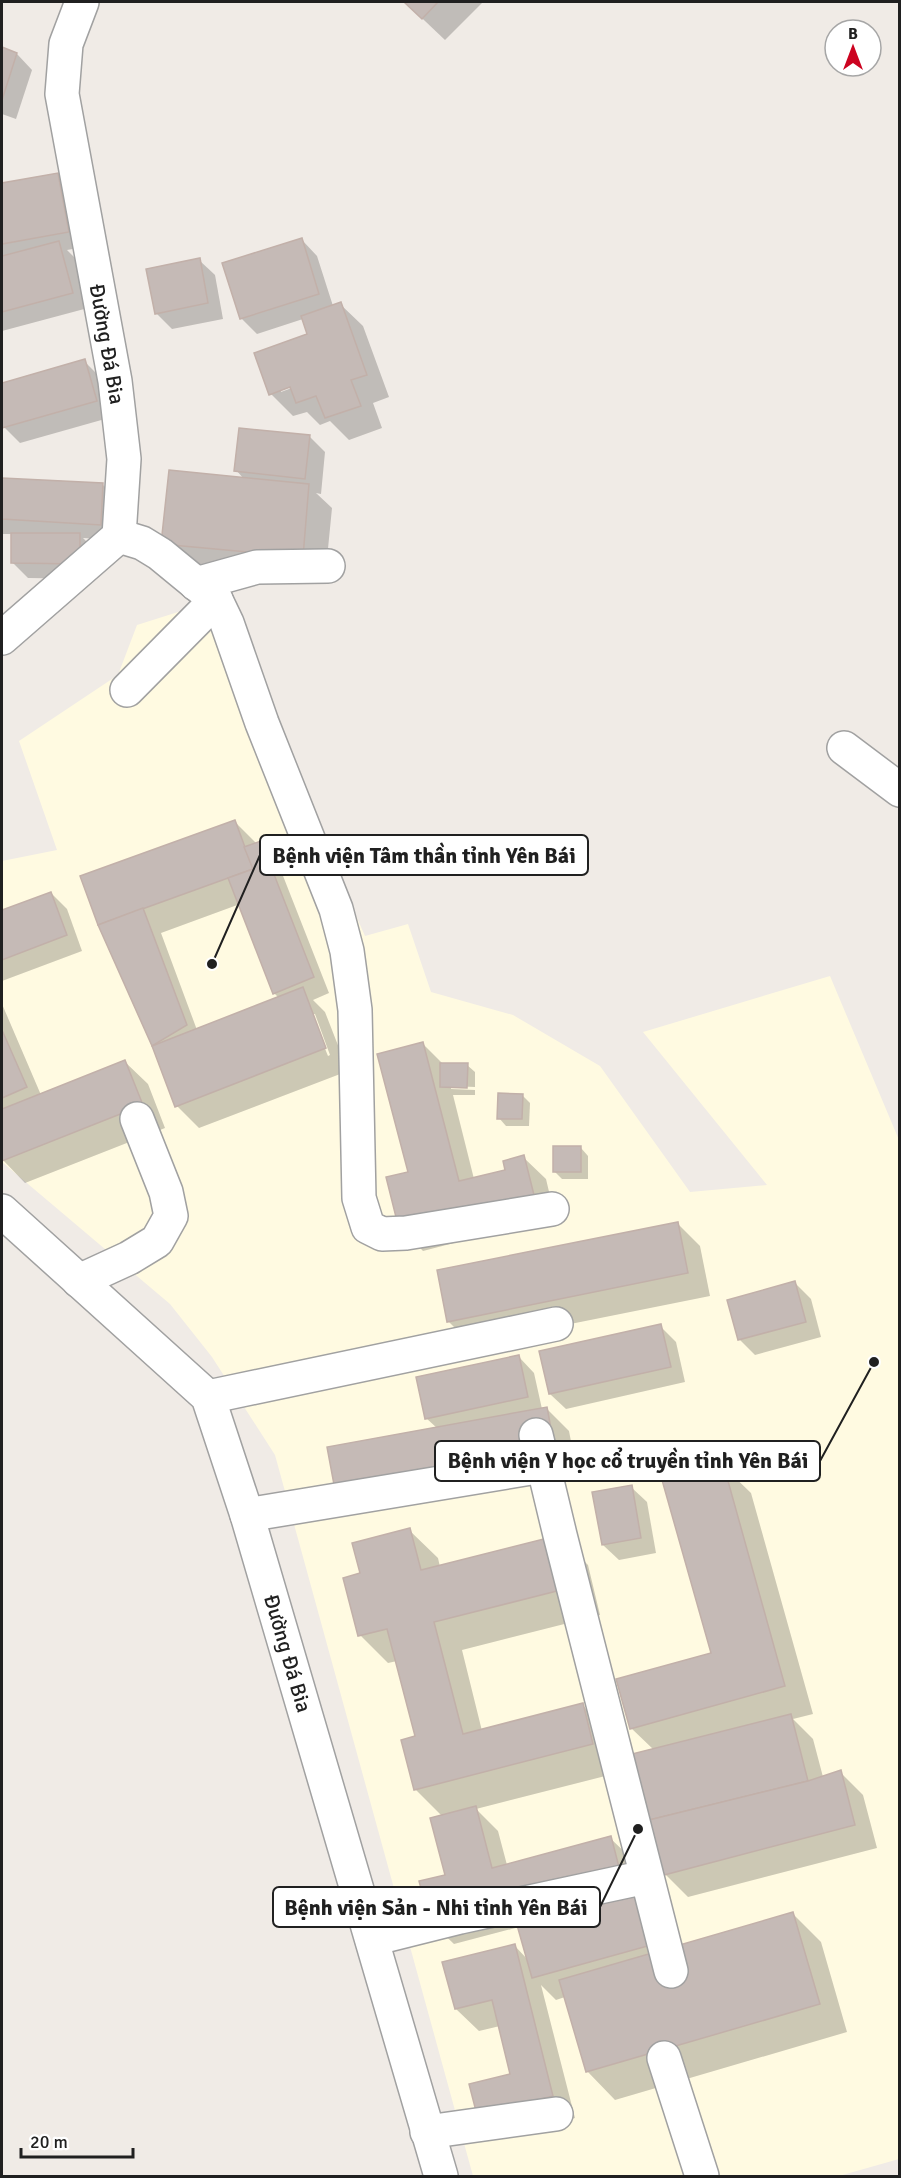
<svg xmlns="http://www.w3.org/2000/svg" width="901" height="2178" font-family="Signika,sans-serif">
	<rect width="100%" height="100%" fill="#f0ebe6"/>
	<polygon fill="#fffae1" points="216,600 365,936 408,924 431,992 513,1015 600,1066 690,1192 767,1185 643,1032 830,976 899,1140 899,2159 839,2176 473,2176 275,1455 212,1357 170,1304 2,1162 2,861 57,850 19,741 118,675 137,625"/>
	<g fill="#0003" fill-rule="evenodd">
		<polygon points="405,2 483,2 445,40"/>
		<polygon points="2,49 17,54 32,70 16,119 2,114"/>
		<polygon points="58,175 73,191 84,247 67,250 75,258 88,308 2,331 2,185"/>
		<path d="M302 240 317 256 333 306 340 304 363 326 389 397 373 403 382 428 349 440 330 421 320 425 307 412 293 416 271 394 309 335 303 319 257 334 241 318ZM296 383 297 386 281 392V389Z"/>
		<polygon points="199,260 215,275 223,319 172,329 156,313"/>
		<polygon points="84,361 100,377 112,417 20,443 4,427 2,420 2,385"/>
		<polygon points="309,436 325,452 321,494 316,493 332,508 325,579 186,566 163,543 244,479 236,470"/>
		<polygon points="2,479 103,485 119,501 116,540 83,538 95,550 95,579 28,578 12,562 13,534 2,534"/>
		<path d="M235 822 257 844 260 842 276 858 329 993 313 1000 325 1012 348 1071 199 1128 177 1106 153 1045 99 925ZM240 904 274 993 279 998 197 1030 161 933ZM311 1014H315L330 1055 328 1056Z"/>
		<polygon points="51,893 67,909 82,951 2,981 2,912"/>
		<polygon points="2,1004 41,1095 125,1062 148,1084 165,1128 25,1183 2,1159"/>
		<polygon points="423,1044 444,1065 467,1065 475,1072 475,1087 451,1086 451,1089 475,1090 475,1095 453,1095 474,1179 507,1171 523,1157 546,1179 555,1217 423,1251 401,1228 410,1174"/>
		<polygon points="522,1095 530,1103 529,1126 506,1126 499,1118"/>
		<polygon points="581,1148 588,1156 588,1179 562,1179 554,1171"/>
		<polygon points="677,1223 700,1246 710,1296 471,1344 448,1321"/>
		<polygon points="795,1283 811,1299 821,1337 755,1355 739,1339"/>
		<polygon points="660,1326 676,1342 685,1382 566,1409 550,1394"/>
		<polygon points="519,1357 534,1373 542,1409 546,1408 569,1431 577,1472 359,1512 437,1428 426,1418"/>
		<polygon points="722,1465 751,1493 813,1714 793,1719 813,1739 823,1777 840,1772 863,1795 877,1848 688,1897 665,1874 654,1750 631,1728 712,1654"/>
		<polygon points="631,1487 647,1502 656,1553 619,1560 603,1545"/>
		<polygon points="409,1530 438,1558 440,1567 559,1536 588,1565 600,1615 462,1650 482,1731 582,1705 611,1733 621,1772 476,1809 498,1831 507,1865 610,1838 633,1860 678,1947 793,1914 821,1942 847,2032 615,2100 587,2071 565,1997 556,2000 541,1985 575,2118 501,2137 512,2075 500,2026 479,2031 456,2009 515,1946 528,1960 519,1927 454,1944 431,1922 447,1876 442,1816 415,1789 417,1737 397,1661 388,1663 360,1635 362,1574"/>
	</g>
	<g fill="#c5bab6" stroke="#c2b0a9" stroke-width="1.5">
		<polygon points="404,2 438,2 422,19"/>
		<polygon points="2,47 17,53 2,100"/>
		<polygon points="58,173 69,232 2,244 2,183"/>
		<polygon points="302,238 319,294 240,319 222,263"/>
		<polygon points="59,241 73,293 2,312 2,256"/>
		<polygon points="200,258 208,303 155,314 146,269"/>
		<polygon points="341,302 367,375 351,380 361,406 325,418 316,396 296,403 290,387 269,395 254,353 307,334 301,316"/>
		<polygon points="85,359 97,401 2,428 2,383"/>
		<polygon points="239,428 310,435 305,479 234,471"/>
		<polygon points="169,470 309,484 303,557 161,544"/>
		<polygon points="2,478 103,483 101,525 2,519"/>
		<polygon points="11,533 80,533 80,564 11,563"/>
		<polygon points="235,820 253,869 98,925 80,876"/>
		<polygon points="261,841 314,977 273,994 228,878 253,869 244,847"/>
		<polygon points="51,892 67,935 2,960 2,910"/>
		<polygon points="143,908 187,1025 152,1046 98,925"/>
		<polygon points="303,987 326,1048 175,1107 152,1046"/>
		<polygon points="2,1030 27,1087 2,1098"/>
		<polygon points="423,1042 459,1181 505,1170 503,1161 524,1155 534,1195 399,1229 386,1177 408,1172 377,1054"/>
		<polygon points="125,1060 143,1105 2,1161 2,1109"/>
		<polygon points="440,1063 468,1063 467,1088 440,1087"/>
		<polygon points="498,1093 523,1094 522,1119 497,1119"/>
		<rect x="553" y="1146" width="28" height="26"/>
		<polygon points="678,1222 688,1273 447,1322 437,1270"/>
		<polygon points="795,1281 806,1322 738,1340 727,1300"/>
		<polygon points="661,1324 671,1367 549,1394 539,1351"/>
		<polygon points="519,1355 528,1397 425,1419 416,1377"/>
		<polygon points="547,1407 555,1450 335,1490 327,1447"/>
		<polygon points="723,1463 785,1686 630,1729 616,1679 711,1653 662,1480"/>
		<polygon points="632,1485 641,1538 602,1545 592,1492"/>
		<polygon points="410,1528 421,1570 560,1535 573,1587 434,1622 463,1734 583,1703 593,1744 414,1790 401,1740 415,1736 387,1629 358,1636 343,1578 360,1573 352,1543"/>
		<polygon points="791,1714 808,1781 649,1820 632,1754"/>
		<polygon points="841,1770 855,1825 664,1875 649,1820 808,1781"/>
		<polygon points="476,1806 492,1868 611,1836 620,1871 430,1922 419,1881 445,1875 430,1818"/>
		<polygon points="645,1883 662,1942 532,1978 515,1918"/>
		<polygon points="793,1912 820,2004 586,2072 559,1980"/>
		<polygon points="515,1944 553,2096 477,2115 469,2084 510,2074 492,2000 455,2009 442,1962"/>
	</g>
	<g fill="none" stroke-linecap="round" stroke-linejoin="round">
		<defs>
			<g id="minor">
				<polyline points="119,536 142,543 160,554 216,600 227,623 262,723 336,909 347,951 355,1010 359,1198 368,1227 382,1234 406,1233 552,1209"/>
				<polyline points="196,584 257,567 328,566"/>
				<polyline points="2,638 119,536 124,459 115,381 62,94 66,44 82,2"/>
				<polyline points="127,690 216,600"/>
				<polyline points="844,748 900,790"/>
				<path id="s1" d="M2 1211 208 1397 247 1515 441 2176"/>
				<polyline points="79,1281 129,1258 157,1241 171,1216 166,1192 137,1119"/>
				<polyline points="208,1397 556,1324"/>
				<polyline points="536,1435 560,1535 671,1971"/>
				<polyline points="247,1515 543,1466"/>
				<polyline points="372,1939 460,1917 632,1880"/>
				<polyline points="664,2058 702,2176"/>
				<polyline points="427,2132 556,2114"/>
			</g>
		</defs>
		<use href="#minor" stroke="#a1a1a1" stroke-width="36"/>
		<use href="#minor" stroke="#fff" stroke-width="33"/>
	</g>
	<g text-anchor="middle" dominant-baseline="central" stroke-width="4.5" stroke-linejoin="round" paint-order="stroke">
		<g font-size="21" fill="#202020" stroke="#fff">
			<text transform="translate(107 344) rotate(80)">Đường Đá Bia</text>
			<text stroke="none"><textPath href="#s1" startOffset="546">Đường Đá Bia</textPath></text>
		</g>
	</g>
	<path fill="none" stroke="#202020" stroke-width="2" d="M212 964L260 855M874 1362L820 1461M638 1829L600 1907"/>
	<g fill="#202020" stroke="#fff" stroke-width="2">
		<circle cx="212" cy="964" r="6"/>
		<circle cx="874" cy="1362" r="6"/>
		<circle cx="638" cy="1829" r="6"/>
	</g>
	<g fill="#fff" stroke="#202020" stroke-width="2">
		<rect x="260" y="835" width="328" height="40" rx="6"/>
		<rect x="435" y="1441" width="385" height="40" rx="6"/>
		<rect x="273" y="1887" width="327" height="40" rx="6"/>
	</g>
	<g font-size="22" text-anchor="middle" font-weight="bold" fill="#202020">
		<text x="424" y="863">Bệnh viện Tâm thần tỉnh Yên Bái</text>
		<text x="628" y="1468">Bệnh viện Y học cổ truyền tỉnh Yên Bái</text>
		<text x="436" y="1915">Bệnh viện Sản - Nhi tỉnh Yên Bái</text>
	</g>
	<rect width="901" height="2178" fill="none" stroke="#202020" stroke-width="6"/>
	<g transform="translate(853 48)"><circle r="28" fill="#ffffff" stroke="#a6a6a6" stroke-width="1.5"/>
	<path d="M0-4.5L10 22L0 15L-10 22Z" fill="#cc0320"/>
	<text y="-9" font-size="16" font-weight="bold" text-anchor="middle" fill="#202020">B</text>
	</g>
	<path d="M21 2148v9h112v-9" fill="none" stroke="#202020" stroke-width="3"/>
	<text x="30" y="2148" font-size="18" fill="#202020" stroke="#ffffff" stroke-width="4.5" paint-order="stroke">20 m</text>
</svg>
